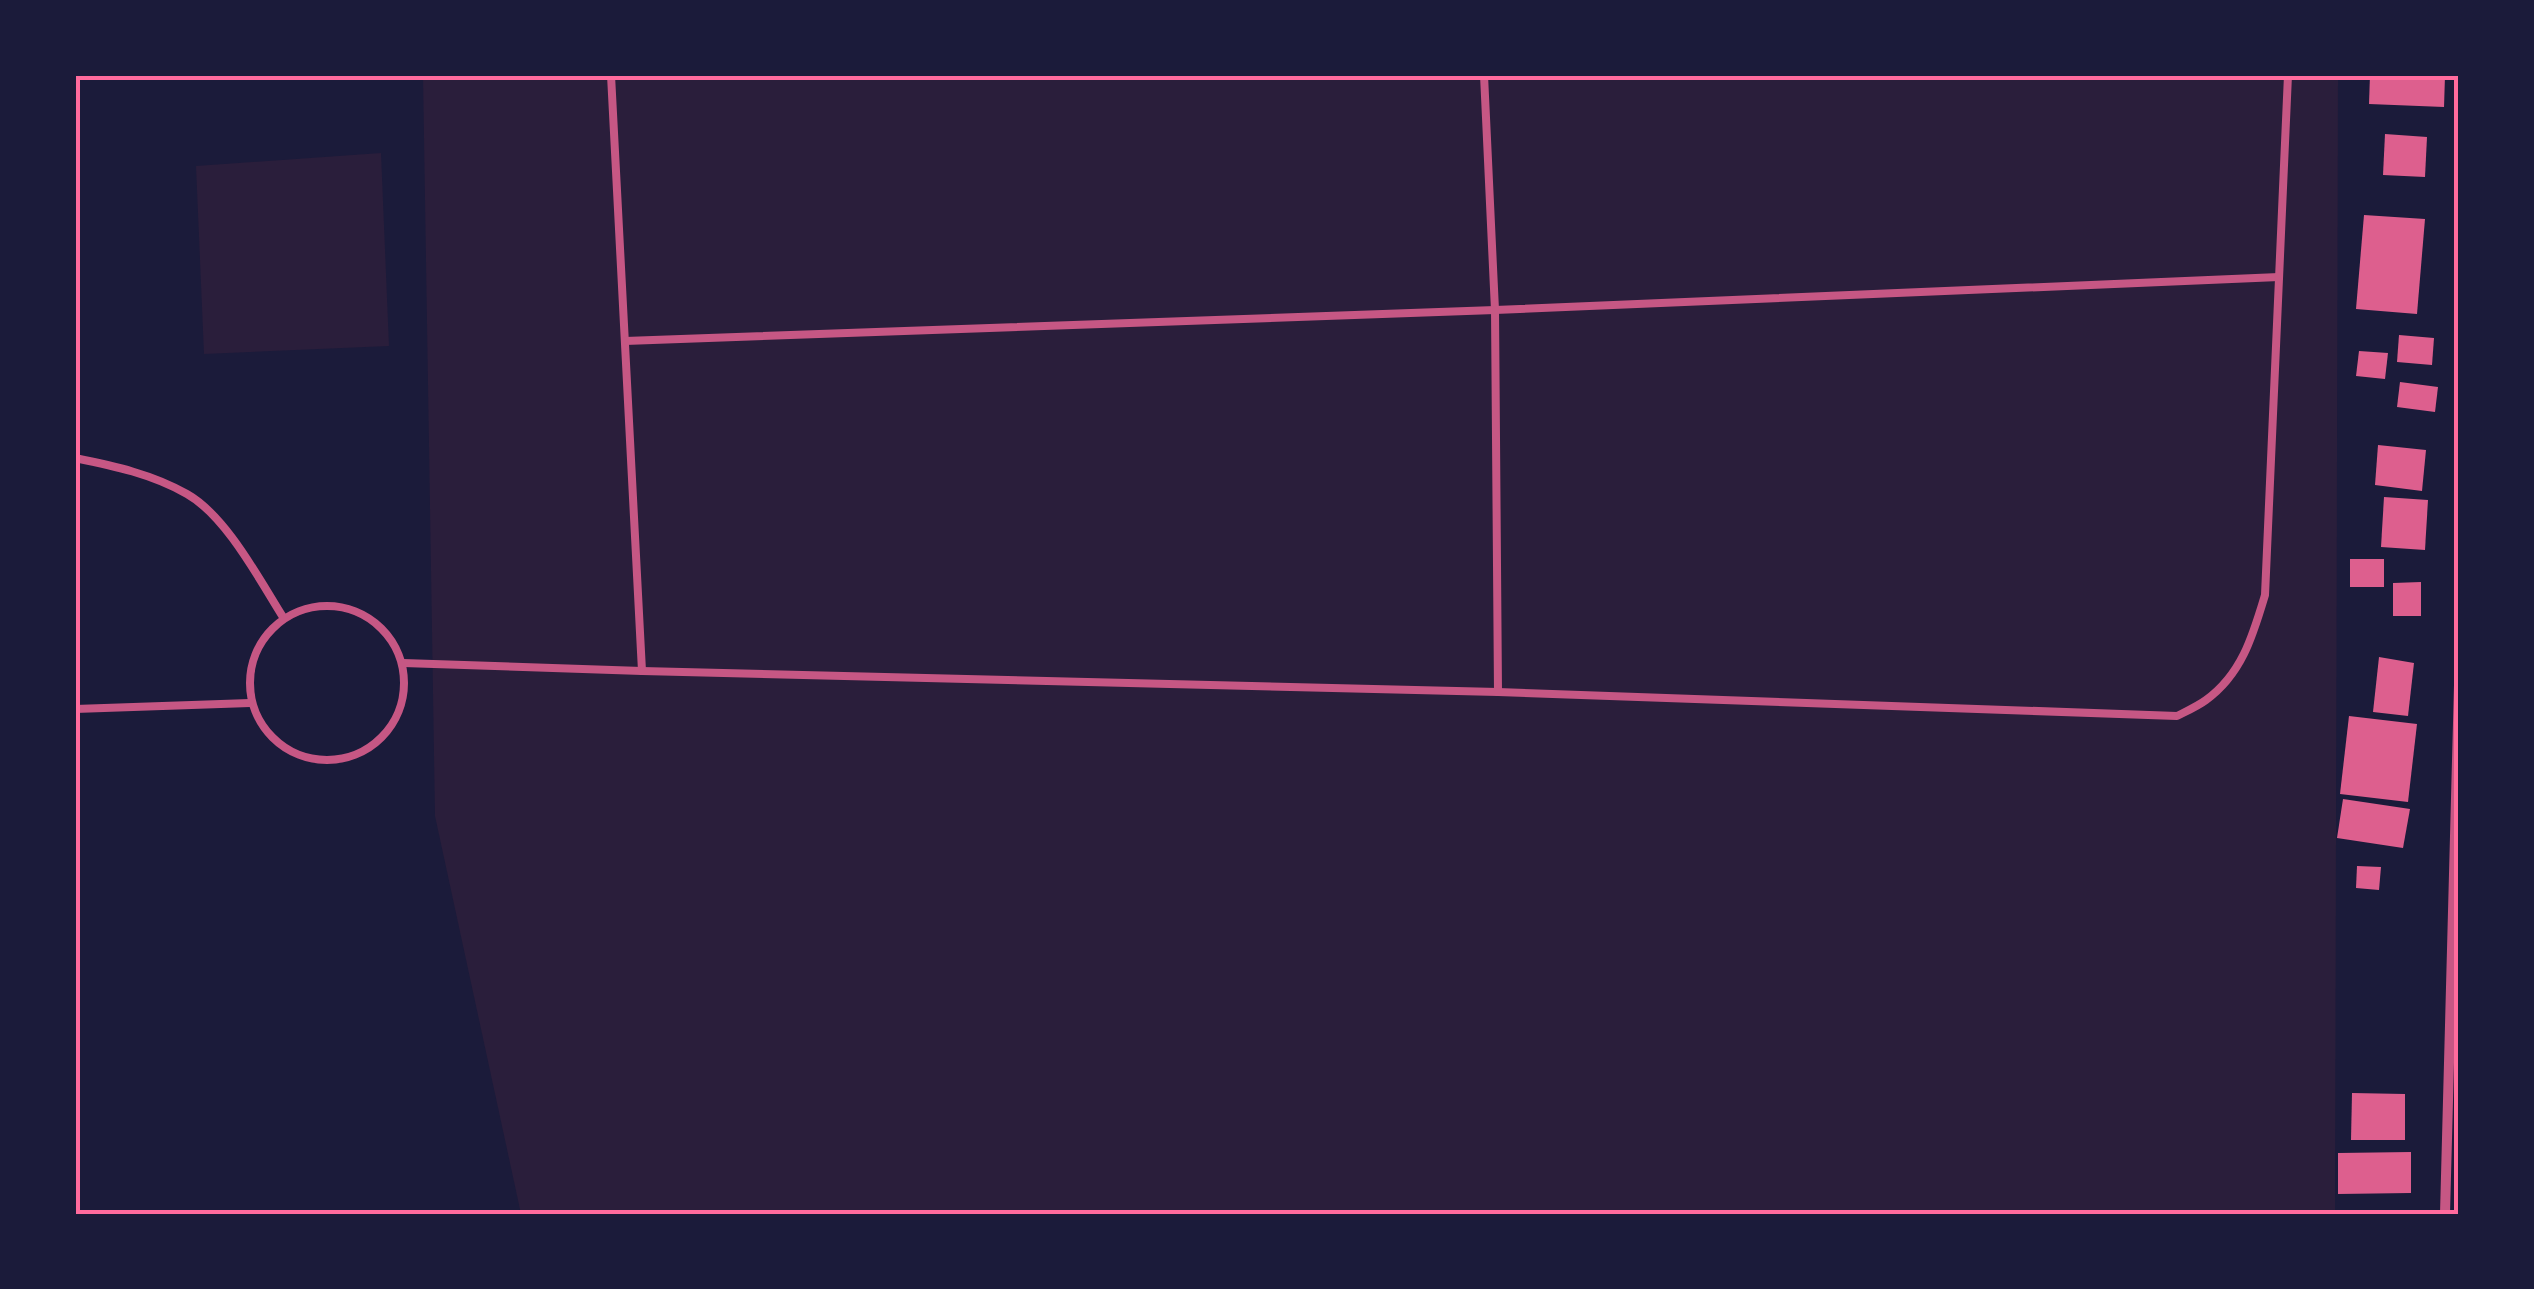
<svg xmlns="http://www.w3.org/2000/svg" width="2534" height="1289" font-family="'Source Sans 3',sans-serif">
	<rect width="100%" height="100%" fill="#1b1b3a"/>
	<g fill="#2a1e3b">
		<polygon points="423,75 2338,75 2335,1214 521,1214 435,816"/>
		<polygon points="381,153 389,346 204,354 196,166"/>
	</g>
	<g fill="#dd5f8e">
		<polygon points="2370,75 2445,75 2444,107 2369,104"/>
		<polygon points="2385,134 2427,137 2425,177 2383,175"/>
		<polygon points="2364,215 2425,219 2417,314 2356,309"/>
		<polygon points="2399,335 2434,338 2432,365 2397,362"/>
		<polygon points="2359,351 2388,353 2385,379 2356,376"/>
		<polygon points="2400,382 2438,387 2435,412 2397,407"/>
		<polygon points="2378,445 2426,450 2422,491 2375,485"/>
		<polygon points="2384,497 2428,500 2425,550 2381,547"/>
		<rect x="2350" y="559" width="34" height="28"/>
		<polygon points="2421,582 2421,616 2393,616 2393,583"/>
		<polygon points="2379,657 2414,663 2408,716 2373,712"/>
		<polygon points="2349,716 2417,724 2408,802 2340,794"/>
		<polygon points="2343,799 2410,809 2403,848 2337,838"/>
		<polygon points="2357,866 2381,867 2379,890 2356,888"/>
		<polygon points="2352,1093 2405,1094 2405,1140 2351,1140"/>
		<polygon points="2411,1152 2411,1193 2338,1194 2338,1153"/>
	</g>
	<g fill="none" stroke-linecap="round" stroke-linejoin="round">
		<g stroke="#c65784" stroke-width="8">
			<polyline points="611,75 642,671"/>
			<polyline points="1484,75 1495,310 1498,692"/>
			<polyline points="625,341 1495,310 2279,277"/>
			<path d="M75 458C114 466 152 474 187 494 226 516 259 579 283 617"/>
			<circle cx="327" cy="683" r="77"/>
			<path d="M403 663 642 671 1498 692 2177 716C2187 711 2198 706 2206 700 2242 674 2253 635 2265 595L2288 75"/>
			<polyline points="75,709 250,703"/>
		</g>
		<polyline stroke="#c65784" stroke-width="10" points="2445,1214 2459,685"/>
	</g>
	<rect width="2534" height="1289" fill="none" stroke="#1b1b3a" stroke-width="155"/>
	<rect x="78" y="78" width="2378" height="1134" fill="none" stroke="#ff6b9d" stroke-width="4"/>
</svg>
